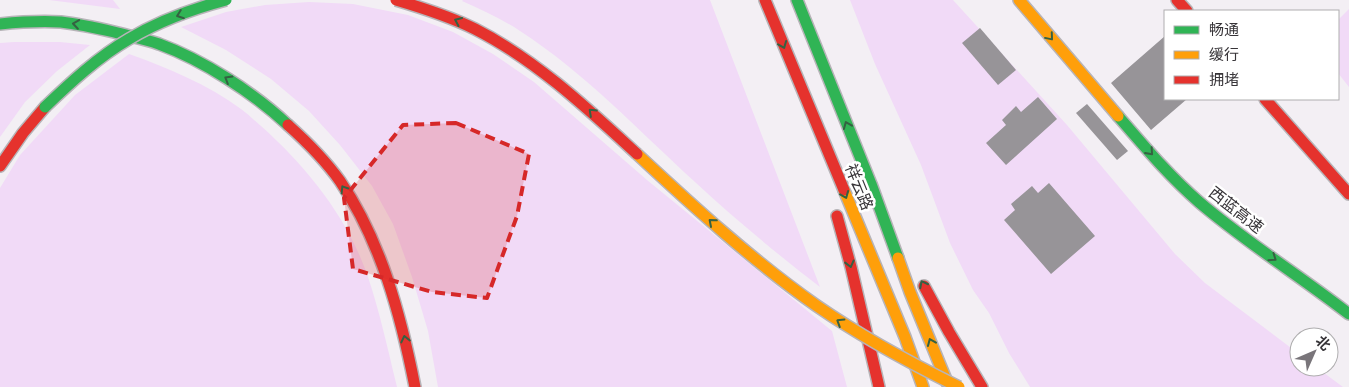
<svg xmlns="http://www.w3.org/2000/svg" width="1349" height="387" font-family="'Public Sans','Noto Sans SC',sans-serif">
	<rect width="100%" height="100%" fill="#f3eff4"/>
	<g fill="#f1daf7">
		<polygon points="49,0 113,0 120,9"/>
		<path d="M463 0H710L820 287C777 254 735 219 695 182 638 130 585 73 520 31 502 19 482 10 462 1Z"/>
		<polygon points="850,0 953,0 1067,125 1175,254 1205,283 1299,354 1299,367 1316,367 1343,387 1030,387 1009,353 989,313 973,290 950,243 921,165 875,64"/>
		<polygon points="309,2 353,4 408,15 453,32 493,54 534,82 647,180 832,331 847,387 438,387 428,331 412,277 393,224 372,186 340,145 309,111 271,79 226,50 181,27 226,12 265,5"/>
		<polygon points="1349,9 1349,87 1338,73 1338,20"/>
		<polygon points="14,42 60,42 90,45 57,71 25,102 0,137 0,43"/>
		<path d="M129 54C168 68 207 84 241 109 248 114 255 121 261 126 307 167 348 218 368 277 380 313 388 350 397 387H0V188L20 155 75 95Z"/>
	</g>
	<g fill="#979498">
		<polygon points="980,28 1016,70 998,85 962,43"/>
		<polygon points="1165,36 1165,99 1187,99 1151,130 1111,83"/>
		<polygon points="1038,97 1057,119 1006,165 986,143 1006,125 1002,120 1016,106 1021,112"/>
		<polygon points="1087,104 1128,151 1117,160 1076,113"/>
		<polygon points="1049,183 1095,236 1051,274 1004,220 1015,210 1011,204 1032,186 1038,193"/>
	</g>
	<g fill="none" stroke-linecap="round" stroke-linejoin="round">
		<defs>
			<g id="fast">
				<polyline points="797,0 871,184 898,258"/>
				<path d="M0 24C20 22 41 21 61 22 79 24 97 28 114 32 129 36 144 39 159 44 203 60 254 93 288 125"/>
				<path d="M1118 116C1144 146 1169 176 1199 202 1247 243 1300 276 1349 314"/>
			</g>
			<g id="slow">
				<polyline points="1019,0 1118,116"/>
				<polyline points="844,190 905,337 923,387"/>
				<polyline points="898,258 910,292 949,387"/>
			</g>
			<g id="jam">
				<polyline points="765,0 844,190"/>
				<polyline points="1177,0 1187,11"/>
				<polyline points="1265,99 1349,194"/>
				<path d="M288 125C307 142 325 160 340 181 381 241 401 316 415 387"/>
				<polyline points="0,166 23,133 45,107"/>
				<polyline points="837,216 851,267 879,387"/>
				<polyline points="924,286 949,332 982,387"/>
			</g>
		</defs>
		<use href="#fast" stroke="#b7b4b8" stroke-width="14"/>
		<use href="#slow" stroke="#b7b4b8" stroke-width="14"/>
		<use href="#jam" stroke="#b7b4b8" stroke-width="14"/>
		<use href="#fast" stroke="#30b455" stroke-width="11"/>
		<use href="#slow" stroke="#ff9f0a" stroke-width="11"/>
		<use href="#jam" stroke="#e5322d" stroke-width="11"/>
		<defs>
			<path id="fast-bridge" d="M45 107C71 82 98 57 129 39 159 21 192 9 226 0"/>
			<path id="slow-bridge" d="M637 154C695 208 753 261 817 306 862 337 910 363 959 387"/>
			<path id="jam-bridge" d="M396 0C423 8 449 16 475 29 536 60 587 108 637 154"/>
		</defs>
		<use href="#fast-bridge" stroke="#b7b4b8" stroke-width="14" stroke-linecap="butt"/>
		<use href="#slow-bridge" stroke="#b7b4b8" stroke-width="14" stroke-linecap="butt"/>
		<use href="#jam-bridge" stroke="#b7b4b8" stroke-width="14" stroke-linecap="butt"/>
		<use href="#fast-bridge" stroke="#30b455" stroke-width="11"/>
		<use href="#slow-bridge" stroke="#ff9f0a" stroke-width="11"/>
		<use href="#jam-bridge" stroke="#e5322d" stroke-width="11"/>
	</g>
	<defs><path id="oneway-chevron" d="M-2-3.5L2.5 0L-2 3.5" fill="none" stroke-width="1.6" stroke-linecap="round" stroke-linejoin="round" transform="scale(1.25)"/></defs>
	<g stroke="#356142">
		<use href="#oneway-chevron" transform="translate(180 15) rotate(160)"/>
		<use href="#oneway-chevron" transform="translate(458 21) rotate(-156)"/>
		<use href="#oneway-chevron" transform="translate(76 24) rotate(-172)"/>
		<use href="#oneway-chevron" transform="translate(1050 37) rotate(50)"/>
		<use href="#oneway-chevron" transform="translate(783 45) rotate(68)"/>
		<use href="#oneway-chevron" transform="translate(228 79) rotate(-149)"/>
		<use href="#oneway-chevron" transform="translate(592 112) rotate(-137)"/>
		<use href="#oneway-chevron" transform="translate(847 125) rotate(-112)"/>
		<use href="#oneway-chevron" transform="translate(1150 152) rotate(48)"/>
		<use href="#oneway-chevron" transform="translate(344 189) rotate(-122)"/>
		<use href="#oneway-chevron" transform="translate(845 195) rotate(68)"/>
		<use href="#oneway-chevron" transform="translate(712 222) rotate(-139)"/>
		<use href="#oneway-chevron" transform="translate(1273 258) rotate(35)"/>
		<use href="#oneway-chevron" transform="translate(850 264) rotate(76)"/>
		<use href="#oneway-chevron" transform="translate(923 284) rotate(-117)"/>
		<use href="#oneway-chevron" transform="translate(840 322) rotate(-148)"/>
		<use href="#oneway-chevron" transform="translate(405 339) rotate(-103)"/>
		<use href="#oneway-chevron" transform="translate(931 342) rotate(-113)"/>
	</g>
	<path fill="#d62828" fill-opacity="0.2" stroke="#d62828" stroke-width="4" stroke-dasharray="10 6" stroke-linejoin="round" d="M456 123 529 154 517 216 487 298 432 292 353 269 344 198 403 125Z"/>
	<g text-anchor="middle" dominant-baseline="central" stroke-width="5" stroke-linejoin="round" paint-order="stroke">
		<g font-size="16" fill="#373438" stroke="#fff">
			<text transform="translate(859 187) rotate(68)">祥云路</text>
			<text transform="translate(1236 210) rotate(38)">西蓝高速</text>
		</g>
	</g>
	<rect x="1164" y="10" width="175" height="90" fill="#ffffff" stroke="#afaeaf"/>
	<rect x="1174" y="26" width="25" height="8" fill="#30b455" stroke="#afaeaf"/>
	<text x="1209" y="35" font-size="15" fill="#373438">畅通</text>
	<rect x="1174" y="51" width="25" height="8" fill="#ff9f0a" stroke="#afaeaf"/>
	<text x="1209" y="60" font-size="15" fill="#373438">缓行</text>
	<rect x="1174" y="76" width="25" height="8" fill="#e5322d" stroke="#afaeaf"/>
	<text x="1209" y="85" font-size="15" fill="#373438">拥堵</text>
	<g transform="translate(1314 352) rotate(45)"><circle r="24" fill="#ffffff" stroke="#afaeaf"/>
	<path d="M0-4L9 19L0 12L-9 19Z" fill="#79757a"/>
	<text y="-8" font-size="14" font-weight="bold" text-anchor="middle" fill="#373438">北</text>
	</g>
</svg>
